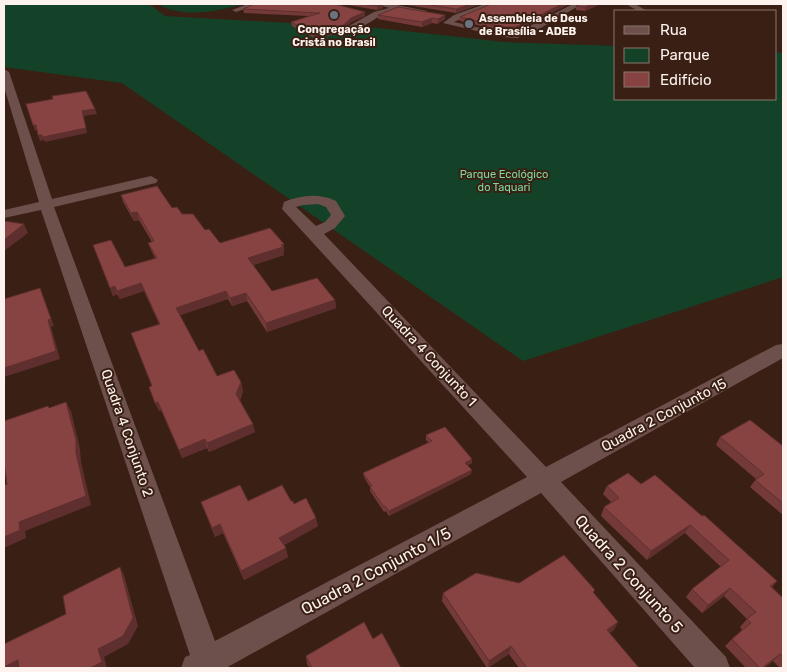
<svg xmlns="http://www.w3.org/2000/svg" width="787" height="672" font-family="Rubik,sans-serif">
	<rect width="100%" height="100%" fill="#3a2014"/>
	<g fill="#134228">
		<polygon points="4,4 149,4 165,16 377,28 504,42 616,46 616,99 776,99 776,52 783,53 783,277 523,361 122,83 4,67"/>
		<path d="M162 4H245C217 11 188 18 161 6Z"/>
	</g>
	<g fill="none" stroke-linecap="round" stroke-linejoin="round">
		<g fill="#6d4f4c" fill-rule="evenodd">
			<polygon points="248,4 258,4 236,12 232,10"/>
			<path d="M376 4H392L427 11 423 13C416 12 406 9 399 9 382 10 362 32 347 31V27L374 12 389 8Z"/>
			<polygon points="485,4 495,4 454,22 502,33 516,33 573,4 582,4 532,33 517,38 502,37 443,23 454,15"/>
			<polygon points="626,4 635,4 647,11 638,11"/>
			<path d="M4 69 9 72 52 199 151 176 158 180 156 183 54 207 215 641 527 477 282 209 284 202C301 195 319 193 336 201L345 216 335 228 324 234 546 467 776 345 783 344V358L561 482 726 657 730 668H695L541 493 226 668H181L185 657 190 655 41 210 4 218V210L39 202 4 87ZM318 204 326 207 331 215 325 222 316 226 296 207 303 205Z"/>
		</g>
	</g>
	<g fill="#743a39">
		<polygon points="254,4 339,4 337,5 365,16 351,22 339,34 314,38 292,26 291,22 309,16 244,13 243,9"/>
		<polygon points="342,4 383,4 383,8 377,10"/>
		<polygon points="401,4 480,4 456,13"/>
		<polygon points="491,4 569,4 516,31 502,31 460,21 460,17"/>
		<polygon points="580,4 600,4 585,11 576,10 576,6"/>
		<polygon points="378,15 445,19 437,24 432,23 422,27 378,19"/>
		<polygon points="121,195 172,208 205,230 220,243 284,244 284,255 253,265 272,291 335,300 336,308 267,332 247,301 232,306 228,299 180,315 199,351 217,376 241,382 243,391 240,400 255,432 209,452 207,448 182,458 161,410 159,411 152,395 151,386 159,324 144,291 120,299 117,294 113,296 93,245 125,267 155,258 151,250 148,243 152,242 139,220 134,221 123,202"/>
		<polygon points="426,435 472,463 468,465 471,474 389,516 386,511 384,512 370,491 370,487 364,477 363,473 429,443 426,440"/>
		<polygon points="720,437 783,446 783,515 750,487 756,479 716,445"/>
		<polygon points="641,484 702,516 777,581 772,587 783,598 783,668 780,668 773,661 764,668 746,668 725,646 732,639 742,630 740,627 747,619 724,596 702,613 686,597 692,589 721,567 685,533 647,560 601,516 604,507 611,502 603,494 607,486"/>
		<polygon points="248,501 291,501 294,504 318,526 284,545 288,557 244,580 223,533 215,537 201,502"/>
		<polygon points="519,583 595,590 593,593 614,630 609,633 639,668 519,668 509,654 487,668 442,601 443,593"/>
		<polygon points="373,639 401,668 310,668 307,664 306,656"/>
	</g>
	<g fill="#5e2f2e">
		<polygon points="383,4 383,8 377,10 377,6"/>
		<polygon points="471,4 480,4 456,13 456,9"/>
		<polygon points="562,4 569,4 516,31 516,27"/>
		<polygon points="593,4 600,4 585,11 585,7"/>
		<polygon points="365,12 365,16 351,22 339,34 314,38 314,34"/>
		<polygon points="445,15 445,19 437,24 438,19"/>
		<polygon points="432,18 432,23 422,27 422,22"/>
		<polygon points="95,109 97,114 84,116 87,133 45,142 44,140 40,141 38,135 82,111"/>
		<polygon points="33,125 36,125 38,130 35,131"/>
		<polygon points="137,212 139,220 134,221 131,213"/>
		<polygon points="24,224 28,233 4,251 4,240"/>
		<polygon points="284,244 284,255 250,266 248,258"/>
		<polygon points="141,283 144,291 120,299 117,291"/>
		<polygon points="115,286 117,294 113,296 110,288"/>
		<polygon points="40,288 54,326 51,327 60,359 4,377 4,368 48,320"/>
		<polygon points="226,291 228,299 178,316 176,308"/>
		<polygon points="246,293 247,301 232,306 230,298"/>
		<polygon points="335,300 336,308 267,332 266,323"/>
		<polygon points="241,382 243,391 238,402 236,394"/>
		<polygon points="66,402 71,411 80,449 81,462 91,505 25,531 26,538 4,548 4,537 19,522 76,453"/>
		<polygon points="158,402 161,410 159,411 155,403"/>
		<polygon points="253,424 255,432 209,452 207,443"/>
		<polygon points="205,439 207,448 182,458 179,450"/>
		<polygon points="472,459 472,463 465,467 465,463"/>
		<polygon points="472,470 471,474 389,516 389,511"/>
		<polygon points="316,518 318,526 281,547 279,538"/>
		<polygon points="220,524 223,533 215,537 212,528"/>
		<polygon points="690,525 685,533 647,560 651,551"/>
		<polygon points="286,548 288,557 244,580 241,571"/>
		<polygon points="120,567 124,575 138,626 128,644 104,657 107,668 90,668 98,649"/>
		<polygon points="730,588 724,596 702,613 708,605"/>
		<polygon points="618,622 614,630 603,638 607,630"/>
		<polygon points="511,646 509,654 488,668 489,661"/>
		<polygon points="780,654 773,661 764,668 762,668"/>
		<polygon points="18,660 25,668 4,668 4,667"/>
	</g>
	<g fill="#874342" stroke="#5e2f2e">
		<polygon points="254,4 335,4 365,12 351,18 338,30 314,34 291,22 320,13 243,9"/>
		<polygon points="363,4 383,4 377,6"/>
		<polygon points="424,4 471,4 456,9"/>
		<polygon points="491,4 562,4 516,27 503,27 460,17"/>
		<polygon points="580,4 593,4 585,7 576,6"/>
		<polygon points="398,7 445,15 438,19 432,18 422,22 378,15"/>
		<polygon points="86,91 95,109 82,111 86,128 43,137 42,135 38,135 36,125 33,125 26,104 53,99 52,96"/>
		<polygon points="157,186 172,208 177,207 182,214 193,214 205,230 209,229 220,243 270,228 284,244 281,245 283,247 248,258 272,291 317,278 335,300 266,323 246,293 230,298 226,291 176,308 199,351 203,349 217,376 234,370 241,382 236,394 253,424 207,443 205,439 179,450 158,402 155,403 149,387 152,386 131,333 160,324 141,283 117,291 115,286 110,288 93,245 111,240 125,267 157,258 148,243 154,241 137,212 131,213 121,195"/>
		<polygon points="4,221 24,224 4,240"/>
		<polygon points="40,288 51,319 48,320 56,351 4,368 4,299"/>
		<polygon points="66,402 76,440 76,453 86,496 19,522 20,530 4,537 4,484 7,485 4,462 4,421 48,406 49,408"/>
		<polygon points="750,420 783,446 783,503 755,480 764,474 720,437"/>
		<polygon points="445,427 472,459 465,463 472,470 389,511 385,506 384,507 370,487 372,486 363,473 432,441 426,435"/>
		<polygon points="628,473 641,484 655,475 702,516 704,515 777,581 770,586 783,598 783,656 780,654 762,668 760,668 732,639 751,623 747,619 756,612 730,588 708,605 692,589 729,560 690,525 651,551 604,507 619,498 607,486"/>
		<polygon points="240,485 248,501 282,485 291,501 293,501 294,504 306,498 316,518 279,538 286,548 241,571 220,524 212,528 201,502"/>
		<polygon points="564,555 595,590 593,592 618,622 607,630 639,668 527,668 511,646 489,661 443,593 476,573 519,583"/>
		<polygon points="120,567 133,618 123,636 98,649 102,662 90,668 19,668 18,660 4,667 4,644 66,614 63,596"/>
		<polygon points="364,622 373,639 382,633 401,668 312,668 306,656"/>
	</g>
	<g fill="#6b7280" stroke="#3a2014" stroke-width="2">
		<circle cx="334" cy="15" r="5"/>
		<circle cx="469" cy="24" r="5"/>
	</g>
	<g text-anchor="middle" dominant-baseline="central" stroke-width="4" stroke-linejoin="round" paint-order="stroke">
		<g font-size="11" font-weight="bold" fill="#fdf2ed" stroke="#3a2014" text-anchor="start">
			<text x="479" y="18">Assembleia de Deus<tspan x="479" dy="13">de Brasília - ADEB</tspan></text>
			<text x="334" y="29" text-anchor="middle">Congregação<tspan x="334" dy="13">Cristã no Brasil</tspan></text>
		</g>
		<g font-size="11" fill="#7bd99f" stroke="#3a2014">
			<text x="504" y="174">Parque Ecológico<tspan x="504" dy="13">do Taquari</tspan></text>
		</g>
		<g font-size="14" fill="#fdf2ed" stroke="#3a2014">
			<text transform="translate(429 356) rotate(47)">Quadra 4 Conjunto 1</text>
			<text transform="translate(664 415) rotate(-28)">Quadra 2 Conjunto 15</text>
			<text transform="translate(127 433) rotate(71)">Quadra 4 Conjunto 2</text>
		</g>
		<g font-size="16" fill="#fdf2ed" stroke="#3a2014">
			<text transform="translate(376 571) rotate(-28)">Quadra 2 Conjunto 1/5</text>
			<text transform="translate(629 574) rotate(48)">Quadra 2 Conjunto 5</text>
		</g>
	</g>
	<rect width="787" height="672" fill="none" stroke="#fdf2ed" stroke-width="10"/>
	<rect x="614" y="10" width="162" height="90" fill="#3a2014" stroke="#88746b"/>
	<rect x="624" y="26" width="25" height="8" fill="#6d4f4c" stroke="#88746b"/>
	<text x="660" y="35" font-size="15" fill="#fdf2ed">Rua</text>
	<rect x="624" y="48" width="25" height="15" fill="#134228" stroke="#88746b"/>
	<text x="660" y="60" font-size="15" fill="#fdf2ed">Parque</text>
	<rect x="624" y="72" width="25" height="15" fill="#874342" stroke="#88746b"/>
	<text x="660" y="85" font-size="15" fill="#fdf2ed">Edifício</text>
</svg>
